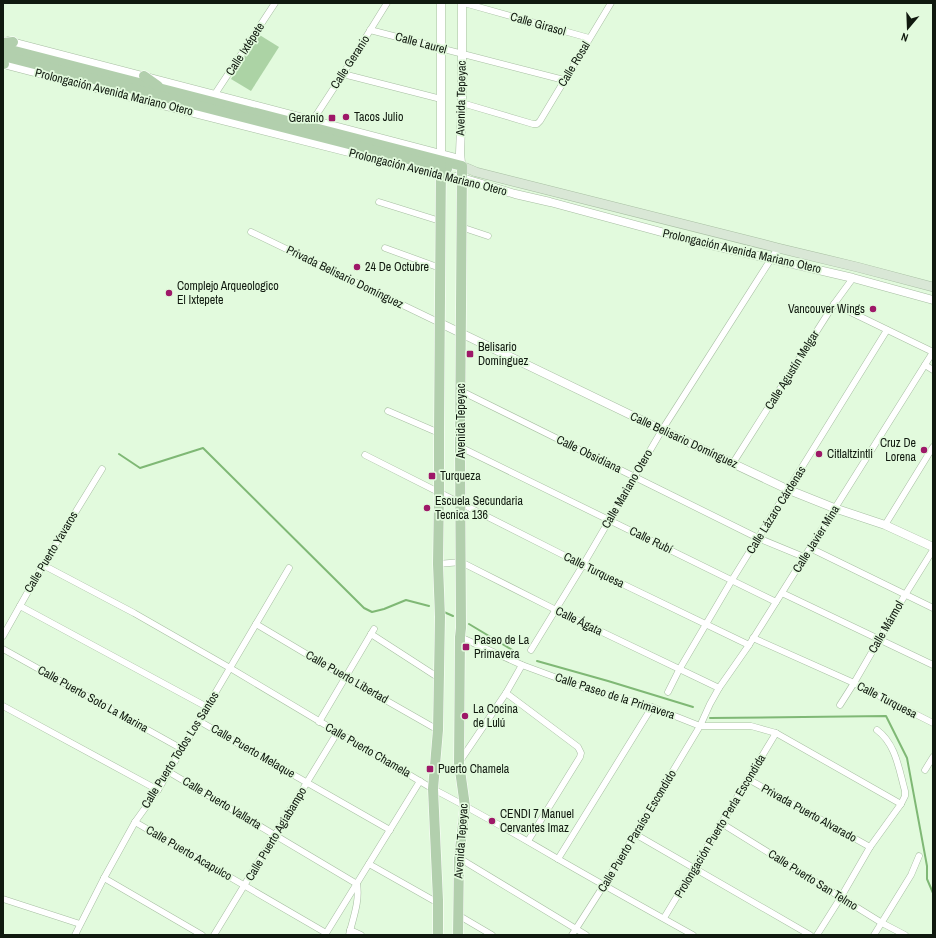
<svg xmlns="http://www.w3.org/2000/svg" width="936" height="938" font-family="'Archivo Narrow',sans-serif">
	<rect width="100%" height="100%" fill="#e2fadd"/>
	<polygon fill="#acd3a5" points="258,34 279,47 251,91 231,79"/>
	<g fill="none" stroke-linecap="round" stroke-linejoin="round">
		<g stroke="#7fb875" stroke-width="2">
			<polyline points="119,454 140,468 203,448 364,608 372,612 384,609 406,600 429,606"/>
			<polyline points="444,612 453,616"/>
			<polyline points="469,624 514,651"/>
			<polyline points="537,661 608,681 693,707"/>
			<polyline points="710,718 886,716 907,758 927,866 927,879 933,893"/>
		</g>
		<defs>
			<g id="minor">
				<polyline points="464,3 589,38"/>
				<polyline points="370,30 564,80"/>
				<polyline points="343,74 441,99"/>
				<polyline points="215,94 275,3"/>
				<polyline points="462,103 533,124 537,124 540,121 611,3"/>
				<polyline points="313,120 343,74 387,3"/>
				<polyline points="379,202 440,221"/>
				<polyline points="461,227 488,236"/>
				<polyline points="251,232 440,323"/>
				<polyline points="385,248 440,268"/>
				<polyline points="834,304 933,352"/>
				<polyline points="925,365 933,370"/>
				<polyline points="461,391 758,538 804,557"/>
				<polyline points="388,411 439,433"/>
				<polyline points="460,447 776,602"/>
				<polyline points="365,455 583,565 749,645"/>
				<polyline points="733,463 834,304 853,278"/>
				<polyline points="885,525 933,447"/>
				<polyline points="810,548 933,608"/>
				<polyline points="438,564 461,562 556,610 719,688"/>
				<path d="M43 565 134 613 230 668 433 789C476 811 517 835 558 859 603 885 648 910 693 935"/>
				<polyline points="782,593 933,665"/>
				<polyline points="20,606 207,707"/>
				<polyline points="256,624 345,677 438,730"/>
				<polyline points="371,634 439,678"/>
				<polyline points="3,636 43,565 102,469"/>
				<polyline points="460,637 522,665 587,689 652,707 700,726 751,726 776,733 901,804"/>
				<polyline points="753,638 854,683 933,723"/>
				<polyline points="3,649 182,749"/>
				<polyline points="531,650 583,565 662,430 778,248"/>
				<polyline points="668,692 679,670 732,580 887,330"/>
				<polyline points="506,693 578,747 581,753 580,757 528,841"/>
				<polyline points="840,705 854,683 905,595 933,550"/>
				<polyline points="3,706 158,790"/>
				<polyline points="199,721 390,830"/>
				<polyline points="319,722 374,629"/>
				<polyline points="460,761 506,693 522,665"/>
				<polyline points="925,770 933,757"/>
				<path d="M169 772 357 884C360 901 353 918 349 935"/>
				<polyline points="748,779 870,847"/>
				<polyline points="135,822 326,933"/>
				<polyline points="721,823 882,923 905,935"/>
				<polyline points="635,834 810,935"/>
				<polyline points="459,858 586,935"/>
				<polyline points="558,859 652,707"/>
				<polyline points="369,864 438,903"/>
				<polyline points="104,878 202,935"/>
				<polyline points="3,899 80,924"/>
				<polyline points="458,915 492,935"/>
				<polyline points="664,918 776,733"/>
				<polyline points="350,930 361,935"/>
				<polyline points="75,935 104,878 135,822 158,790 289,568"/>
				<polyline points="214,935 337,733"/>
				<polyline points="325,935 420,781"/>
				<polyline points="572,935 604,885 635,834 700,726 710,704 719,688 749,645 933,352"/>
				<path d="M817 935 841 897 870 847 901 804 905 796V791C899 770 896 744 877 730"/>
				<polyline points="874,935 911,875 919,856"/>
			</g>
			<g id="tertiary">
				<polyline points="8,41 460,159"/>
				<polyline points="3,64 138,99 440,175 462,178 515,194 550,202 702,243 853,278 933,300"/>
				<polyline points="441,158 441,3"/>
				<polyline points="461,163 460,153 462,103 462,3"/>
				<polyline points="440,323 662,430 789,490 834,508 885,525 933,547"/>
			</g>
			<polyline id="secondary" points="462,166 476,172 778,248 857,267 933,287"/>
			<g id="primary">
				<polyline points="3,43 13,42"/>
				<polyline points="3,48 462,166 460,447 461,628 460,637 459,763 465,806 459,858 458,935"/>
				<polyline points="3,56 447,169"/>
				<polyline points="3,63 4,64"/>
				<polyline points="144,76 158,86"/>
				<polyline points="438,935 438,900 433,789 438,730 440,617 438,564 439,493 439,433 441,161"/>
			</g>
		</defs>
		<use href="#minor" stroke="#a7bea2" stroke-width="7"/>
		<use href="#tertiary" stroke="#a7bea2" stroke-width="9"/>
		<use href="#secondary" stroke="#a7bea2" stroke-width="10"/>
		<use href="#primary" stroke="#fff" stroke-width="11"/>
		<use href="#minor" stroke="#fff" stroke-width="6"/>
		<use href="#tertiary" stroke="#fff" stroke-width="8"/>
		<use href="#secondary" stroke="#d9e7d6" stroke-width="9"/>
		<use href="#primary" stroke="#b2cfad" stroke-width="10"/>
	</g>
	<g fill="#9e1868" stroke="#e2fadd" stroke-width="1.5">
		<circle cx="346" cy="117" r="4"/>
		<rect x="328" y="114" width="8" height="8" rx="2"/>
		<circle cx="357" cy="267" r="4"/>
		<circle cx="169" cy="293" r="4"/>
		<circle cx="873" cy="309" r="4"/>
		<rect x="466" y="350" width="8" height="8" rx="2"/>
		<circle cx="924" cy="450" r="4"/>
		<circle cx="819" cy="454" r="4"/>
		<rect x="428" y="472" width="8" height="8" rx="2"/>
		<circle cx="427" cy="508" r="4"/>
		<rect x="462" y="643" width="8" height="8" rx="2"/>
		<circle cx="465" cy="716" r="4"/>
		<rect x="426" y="765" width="8" height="8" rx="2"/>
		<circle cx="492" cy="821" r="4"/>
	</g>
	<g text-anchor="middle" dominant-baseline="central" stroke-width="3.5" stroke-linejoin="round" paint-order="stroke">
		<g font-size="12" fill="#10190f" stroke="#e2fadd">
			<text transform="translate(538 24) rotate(16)">Calle Girasol</text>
			<text transform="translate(421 43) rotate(15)">Calle Laurel</text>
			<text transform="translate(245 49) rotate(-57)">Calle Ixtépete</text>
			<text transform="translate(350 62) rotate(-57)">Calle Geranio</text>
			<text transform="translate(574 64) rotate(-59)">Calle Rosal</text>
			<text transform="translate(114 92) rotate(14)">Prolongación Avenida Mariano Otero</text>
			<text transform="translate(461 98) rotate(-89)">Avenida Tepeyac</text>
			<text transform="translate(428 172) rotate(14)">Prolongación Avenida Mariano Otero</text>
			<text transform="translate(742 251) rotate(13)">Prolongación Avenida Mariano Otero</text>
			<text transform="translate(345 277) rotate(26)">Privada Belisario Domínguez</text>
			<text transform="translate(792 370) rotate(-58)">Calle Agustín Melgar</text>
			<text transform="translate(461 421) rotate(-90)">Avenida Tepeyac</text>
			<text transform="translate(684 440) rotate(25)">Calle Belisario Domínguez</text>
			<text transform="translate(589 454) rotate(26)">Calle Obsidiana</text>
			<text transform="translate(627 489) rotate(-60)">Calle Mariano Otero</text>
			<text transform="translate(776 510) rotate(-58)">Calle Lázaro Cárdenas</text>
			<text transform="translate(816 539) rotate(-58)">Calle Javier Mina</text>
			<text transform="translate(651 540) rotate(26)">Calle Rubí</text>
			<text transform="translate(51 552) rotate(-59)">Calle Puerto Yavaros</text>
			<text transform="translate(594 570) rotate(26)">Calle Turquesa</text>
			<text transform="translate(579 621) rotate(26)">Calle Ágata</text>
			<text transform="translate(886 627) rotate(-60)">Calle Mármol</text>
			<text transform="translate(347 677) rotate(30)">Calle Puerto Libertad</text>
			<text transform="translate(615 696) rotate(18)">Calle Paseo de la Primavera</text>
			<text transform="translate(93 699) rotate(29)">Calle Puerto Soto La Marina</text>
			<text transform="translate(887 700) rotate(27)">Calle Turquesa</text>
			<text transform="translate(180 750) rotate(-58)">Calle Puerto Todos Los Santos</text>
			<text transform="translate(368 750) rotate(30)">Calle Puerto Chamela</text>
			<text transform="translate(253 751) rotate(30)">Calle Puerto Melaque</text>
			<text transform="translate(222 803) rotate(31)">Calle Puerto Vallarta</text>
			<text transform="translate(809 813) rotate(29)">Privada Puerto Alvarado</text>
			<text transform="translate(720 826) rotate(-59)">Prolongación Puerto Perla Escondida</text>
			<text transform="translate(637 831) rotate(-59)">Calle Puerto Paraíso Escondido</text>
			<text transform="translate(276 834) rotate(-59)">Calle Puerto Agiabampo</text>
			<text transform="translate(461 841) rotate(-86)">Avenida Tepeyac</text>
			<text transform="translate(189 853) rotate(30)">Calle Puerto Acapulco</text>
			<text transform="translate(813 880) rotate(32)">Calle Puerto San Telmo</text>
		</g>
		<g font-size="12" fill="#10190f" stroke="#e2fadd" text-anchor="start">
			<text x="354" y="117">Tacos Julio</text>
			<text x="324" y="118" text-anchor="end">Geranio</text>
			<text x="365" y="267">24 De Octubre</text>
			<text x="177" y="286">Complejo Arqueologico<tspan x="177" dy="14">El Ixtepete</tspan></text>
			<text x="865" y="309" text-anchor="end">Vancouver Wings</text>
			<text x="478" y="347">Belisario<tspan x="478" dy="14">Dominguez</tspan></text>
			<text x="916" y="443" text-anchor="end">Cruz De<tspan x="916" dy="14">Lorena</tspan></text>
			<text x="827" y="454">Citlaltzintli</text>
			<text x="440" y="476">Turqueza</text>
			<text x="435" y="501">Escuela Secundaria<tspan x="435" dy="14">Tecnica 136</tspan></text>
			<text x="474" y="640">Paseo de La<tspan x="474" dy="14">Primavera</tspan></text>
			<text x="473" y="709">La Cocina<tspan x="473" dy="14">de Lulú</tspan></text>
			<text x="438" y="769">Puerto Chamela</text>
			<text x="500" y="814">CENDI 7 Manuel<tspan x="500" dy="14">Cervantes Imaz</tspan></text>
		</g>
	</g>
	<rect width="936" height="938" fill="none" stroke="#10190f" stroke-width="8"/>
	<g transform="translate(908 28) rotate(199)" stroke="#e2fadd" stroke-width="3" paint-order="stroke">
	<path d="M0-3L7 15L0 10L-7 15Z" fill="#10190f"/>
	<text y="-6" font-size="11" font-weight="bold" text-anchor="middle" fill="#10190f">N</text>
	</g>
</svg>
